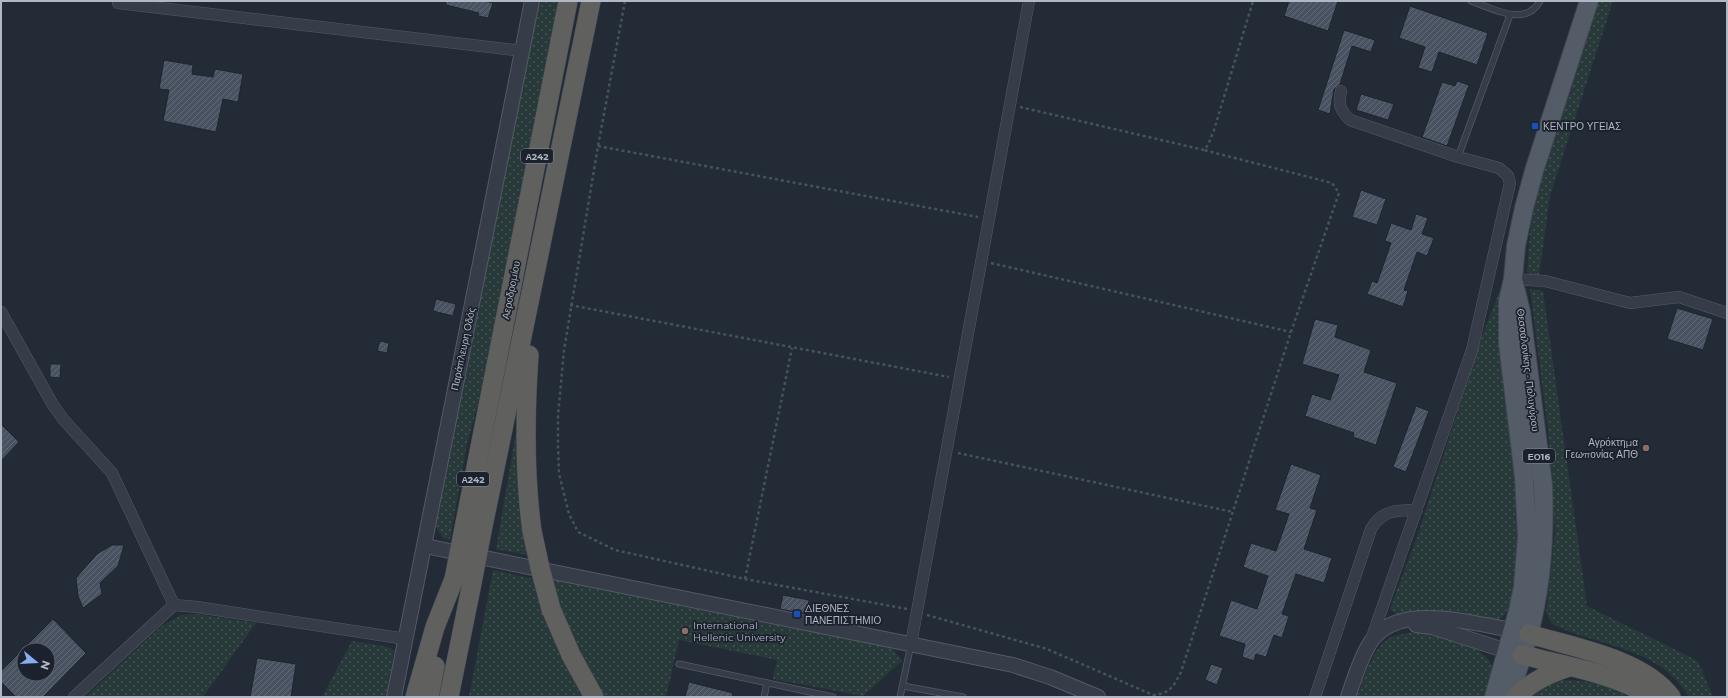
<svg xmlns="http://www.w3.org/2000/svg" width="1728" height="698" font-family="Montserrat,sans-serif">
	<defs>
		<pattern id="grass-dots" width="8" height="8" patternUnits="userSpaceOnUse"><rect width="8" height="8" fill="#28393a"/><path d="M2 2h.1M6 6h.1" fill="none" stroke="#455355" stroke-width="1.8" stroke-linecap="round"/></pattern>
		<pattern id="building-hatch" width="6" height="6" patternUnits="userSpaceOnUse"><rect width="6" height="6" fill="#495261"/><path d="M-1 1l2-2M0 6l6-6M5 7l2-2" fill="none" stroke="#616976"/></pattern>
	</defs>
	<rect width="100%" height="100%" fill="#232b37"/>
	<g fill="url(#grass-dots)">
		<polygon points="540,1 560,1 497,335 467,444 450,540 443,538 434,524"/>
		<polygon points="1599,1 1613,1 1550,196 1539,276 1527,273 1530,230 1537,193"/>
		<polygon points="1501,287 1501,324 1513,443 1520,552 1511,608 1501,618 1494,621 1425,612 1397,615 1390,609 1418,534 1481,339"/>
		<path d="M1530 289 1543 291 1587 606 1698 661 1713 697H1689C1662 650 1606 647 1561 628L1552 624 1546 613 1555 532 1548 430Z"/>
		<path d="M518 420C516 466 519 510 527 555L496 549Z"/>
		<polygon points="493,570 534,579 551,634 582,697 469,697"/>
		<polygon points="548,576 889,645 902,661 863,696 773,679 777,660 679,640 666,697 601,697 580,658"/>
		<polygon points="197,614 256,623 203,697 85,697 163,625 181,615"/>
		<path d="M1418 632C1437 634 1485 645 1492 666 1494 676 1489 688 1486 697H1357C1362 682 1372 652 1385 641 1394 634 1407 633 1418 632Z"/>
		<polygon points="352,641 389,647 394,651 386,697 322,697"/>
		<path d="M1560 680C1585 680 1606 683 1628 697H1532L1546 685Z"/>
	</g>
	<g fill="url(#building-hatch)" stroke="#1d242f" fill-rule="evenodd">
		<polygon points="446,1 484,1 493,3 488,18 478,16 479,13 446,5"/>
		<polygon points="1289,1 1338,1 1328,31 1284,16"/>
		<polygon points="1410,6 1488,33 1477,65 1439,52 1432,72 1418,68 1425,47 1399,38"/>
		<polygon points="1344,30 1375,40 1371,52 1352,46 1340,84 1334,89 1330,114 1318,110"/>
		<polygon points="164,60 193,65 192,74 213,77 215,69 243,74 238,102 223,99 216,132 163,121 169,90 159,89"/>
		<polygon points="1457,81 1469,85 1447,146 1422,137 1442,82 1455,86"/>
		<polygon points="1361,94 1394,104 1388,120 1356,110"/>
		<polygon points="1361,190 1386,199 1377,225 1352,217"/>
		<polygon points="1416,214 1428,218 1422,234 1434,238 1427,256 1417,252 1404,290 1408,291 1403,307 1367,294 1372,281 1377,283 1391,243 1385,241 1391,223 1411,230"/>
		<polygon points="436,299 456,304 453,316 433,311"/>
		<polygon points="1677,308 1713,319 1703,350 1667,339"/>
		<polygon points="1315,319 1338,325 1335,337 1371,350 1364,372 1397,383 1376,445 1353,437 1354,433 1305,416 1312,394 1330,400 1339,375 1302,364"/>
		<polygon points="380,341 389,343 387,353 377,351"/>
		<polygon points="50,364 61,364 60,378 50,377"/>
		<polygon points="1416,406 1429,411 1406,472 1393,467"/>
		<polygon points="1,424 19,442 1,461"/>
		<polygon points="1291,464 1321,475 1310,508 1317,510 1304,549 1332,558 1324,583 1296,574 1282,614 1289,616 1282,638 1274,635 1266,657 1256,654 1254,661 1242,657 1245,644 1219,636 1231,600 1257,609 1268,576 1243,567 1251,543 1276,551 1289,514 1275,510"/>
		<polygon points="112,545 124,545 118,566 100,583 102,594 83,608 78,596 76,578 97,554"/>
		<polygon points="783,595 809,600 807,614 780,609"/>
		<path d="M53 619 86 653 43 697H16L1 682V671ZM24 650H48V674H24Z"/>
		<polygon points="257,658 296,664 291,697 250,697"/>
		<polygon points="1211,664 1223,668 1217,685 1205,680"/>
		<polygon points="689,682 733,693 732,697 685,697"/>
	</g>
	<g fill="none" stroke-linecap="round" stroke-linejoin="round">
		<defs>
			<g id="service">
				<path d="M1471 1C1492 8 1525 28 1540 1"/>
				<polyline points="1458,157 1510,15"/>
				<polyline points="679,664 833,697"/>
				<polyline points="903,686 963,697"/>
				<polyline points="764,697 767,683"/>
				<polyline points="900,697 911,644"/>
			</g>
			<g id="minor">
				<polyline points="118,3 523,51"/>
				<path d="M1341 91C1338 105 1340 110 1350 120L1458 157 1499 168 1508 176 1510 183 1472 350 1371 640"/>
				<polyline points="1513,279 1545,281 1630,303 1679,297 1727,313"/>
				<polyline points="1,312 53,405 63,419 112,473 174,605"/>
				<polyline points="911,644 1029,1"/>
				<polyline points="74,697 174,605 197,607 406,639"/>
				<path d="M1315 697 1371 529C1382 510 1397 510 1417 510"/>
			</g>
			<g id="tertiary">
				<polyline points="425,546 1013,665 1050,677 1098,697"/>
				<polyline points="1416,625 1432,627 1507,651"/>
				<polyline points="394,697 532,1"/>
				<path d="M1348 697C1354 679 1360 659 1370 643 1397 600 1472 624 1513 630"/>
			</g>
			<g id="primary">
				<polyline points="1494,697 1518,611 1523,587 1527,536 1524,477 1508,344 1508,301 1513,279 1516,246 1524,208 1534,171 1589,1"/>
				<path d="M1508 697C1516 676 1523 655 1529 633 1542 585 1545 534 1543 485L1521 312 1514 283"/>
			</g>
			<g id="trunk">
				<path d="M529 355C525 413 524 473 532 531"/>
				<polyline points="465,523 568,1"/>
				<polyline points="482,531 591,1"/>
				<polyline points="551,609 571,655 594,697"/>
				<path d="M1529 634C1572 647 1643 659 1671 697"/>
				<path d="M1522 655C1554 663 1626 676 1648 697"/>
				<polyline points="415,697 435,627 454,579"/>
				<polyline points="429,697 435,666"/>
				<polyline points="449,697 472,583"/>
				<path d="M1516 697C1532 681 1548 674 1569 667"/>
			</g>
		</defs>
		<use href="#service" stroke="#545a66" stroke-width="7"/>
		<use href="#minor" stroke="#545a66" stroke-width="12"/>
		<use href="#tertiary" stroke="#545a66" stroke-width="16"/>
		<use href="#primary" stroke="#3f4651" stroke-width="20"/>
		<use href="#trunk" stroke="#414753" stroke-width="20"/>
		<g stroke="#445458" stroke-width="2.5" stroke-dasharray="3 3" stroke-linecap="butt">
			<polyline points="625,1 598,146 564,350 558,416 558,447 559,474 569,514 578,532 615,550 745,579 907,609"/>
			<polyline points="1020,107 1204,150 1208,145 1214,130 1253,1"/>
			<polyline points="598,146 978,217"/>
			<polyline points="991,263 1291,332"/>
			<polyline points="570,305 949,377"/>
			<polyline points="958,453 1233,512"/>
			<polyline points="745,579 792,348"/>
			<path d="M927 615 1047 649 1153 695C1171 693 1173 687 1181 672L1291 332 1339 193 1332 183 1204 150"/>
		</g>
		<use href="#service" stroke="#363d48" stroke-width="5.5"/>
		<use href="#minor" stroke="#363d48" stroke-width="11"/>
		<use href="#tertiary" stroke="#363d48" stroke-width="14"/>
		<use href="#primary" stroke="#545c68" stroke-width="18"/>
		<use href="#trunk" stroke="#60605e" stroke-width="19"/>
		<defs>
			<g id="trunk-bridge">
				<polyline points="532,531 540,568 551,609"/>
				<polyline points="454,579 465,523"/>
				<polyline points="472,583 482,531"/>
			</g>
		</defs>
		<use href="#trunk-bridge" stroke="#414753" stroke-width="20" stroke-linecap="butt"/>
		<use href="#trunk-bridge" stroke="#60605e" stroke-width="19"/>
	</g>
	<g fill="#1a4fb4" stroke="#1b222d" stroke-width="1.5">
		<rect x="1531" y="122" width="8" height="8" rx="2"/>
		<rect x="793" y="610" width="8" height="8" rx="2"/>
	</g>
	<g fill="#8d6e63" stroke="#1b222d" stroke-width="1.5">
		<circle cx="1646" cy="448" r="4"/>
		<circle cx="685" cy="631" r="4"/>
	</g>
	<g text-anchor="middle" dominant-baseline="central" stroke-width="3.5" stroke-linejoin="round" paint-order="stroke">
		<g fill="#1b222d" stroke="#848a97" stroke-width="1">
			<rect x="521" y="149" width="32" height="14" rx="3"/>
			<rect x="1523" y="449" width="32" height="14" rx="3"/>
			<rect x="457" y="472" width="32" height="14" rx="3"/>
		</g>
		<g font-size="9" font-weight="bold" fill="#b1b7c4">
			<text x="537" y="156">Α242</text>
			<text x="1539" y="456">ΕΟ16</text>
			<text x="473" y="479">Α242</text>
		</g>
		<g font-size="10" fill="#b1b7c4" stroke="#1b222d" text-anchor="start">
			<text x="1543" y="126">ΚΕΝΤΡΟ ΥΓΕΙΑΣ</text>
			<text x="1638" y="442" text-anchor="end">Αγρόκτημα<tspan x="1638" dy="12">Γεωπονίας ΑΠΘ</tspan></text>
			<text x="805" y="608">ΔΙΕΘΝΕΣ<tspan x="805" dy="12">ΠΑΝΕΠΙΣΤΗΜΙΟ</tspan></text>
			<text x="693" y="625">International<tspan x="693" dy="12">Hellenic University</tspan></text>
		</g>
		<g font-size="10" fill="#b1b7c4" stroke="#1b222d">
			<text transform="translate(511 290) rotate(-79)">Αεροδρομίου</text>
			<text transform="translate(463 349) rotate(-78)">Παράπλευρη Οδός</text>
			<text transform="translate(1528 370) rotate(83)">Θεσσαλονίκης - Πολυγύρου</text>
		</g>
	</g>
	<rect width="1728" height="698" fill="none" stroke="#b1b7c4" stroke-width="4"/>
	<g transform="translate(36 662) rotate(108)"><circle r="19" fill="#1b222d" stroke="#575e69"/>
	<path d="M0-3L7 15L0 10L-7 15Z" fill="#8aadf0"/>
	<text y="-6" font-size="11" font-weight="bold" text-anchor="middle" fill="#b1b7c4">N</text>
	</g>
</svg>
